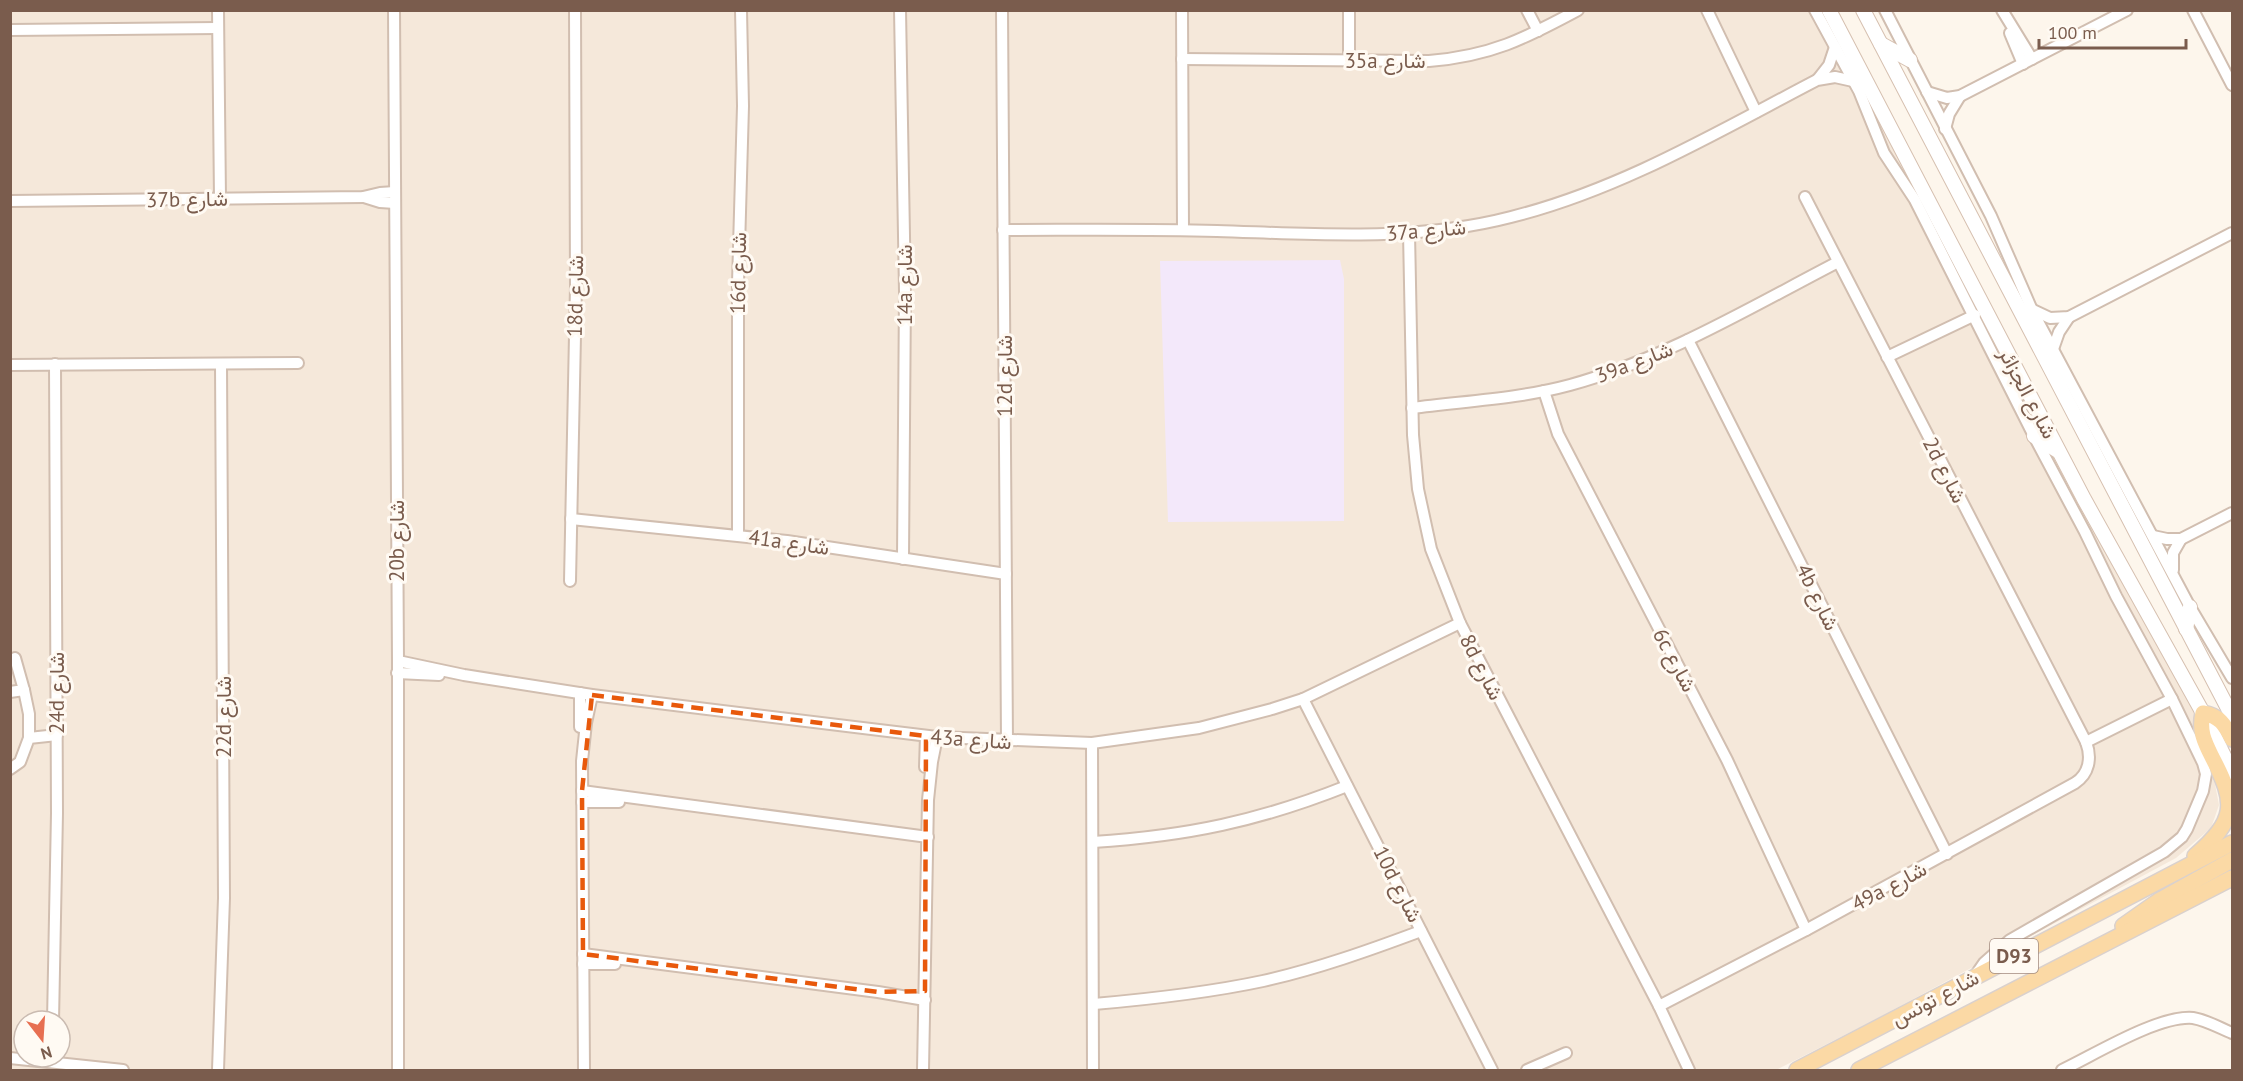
<svg xmlns="http://www.w3.org/2000/svg" width="2243" height="1081" font-family="'PT Sans',Vazirmatn,sans-serif">
	<rect width="100%" height="100%" fill="#fdf6ec"/>
	<path fill="#f5e8da" fill-rule="evenodd" d="M10 11H1837L1886 117 2205 734 2203 755 2215 784 2219 805 2211 828 2176 858 1876 1019 1776 1070H11ZM24 1021H60V1057H24Z"/>
	<polygon fill="#f3e8fa" points="1340,260 1344,279 1344,521 1168,522 1160,261"/>
	<g fill="none" stroke-linecap="round" stroke-linejoin="round">
		<defs>
			<g id="minor">
				<polyline points="218,10 220,199"/>
				<polyline points="394,10 398,661 398,1070"/>
				<polyline points="900,10 905,292 903,559"/>
				<polyline points="1002,10 1007,741"/>
				<polyline points="1182,10 1183,230"/>
				<polyline points="1349,10 1349,60"/>
				<polyline points="1527,10 1538,31"/>
				<polyline points="1707,10 1756,112"/>
				<polyline points="1815,10 1859,91 1884,153 1915,200 2034,436 2085,532 2116,596 2172,699 2203,763 2206,774 2203,791 2187,829 2182,837 2164,852 2010,940 1984,963 1975,976"/>
				<polyline points="1885,10 1991,216 2032,310 2190,607 2232,678"/>
				<polyline points="2002,10 2032,59"/>
				<polyline points="2193,10 2232,85"/>
				<polyline points="10,30 218,28"/>
				<polyline points="2010,33 2023,64"/>
				<path d="M1182 59 1429 61C1491 56 1524 39 1578 10"/>
				<polyline points="1818,79 1829,65 1835,47"/>
				<polyline points="1927,92 1947,98 1960,96 2127,10"/>
				<polyline points="1945,129 1949,114 1960,96"/>
				<polyline points="364,197 380,202 395,203"/>
				<polyline points="10,201 363,197 380,193 395,192"/>
				<path d="M1003 230C1075 230 1146 229 1217 231 1315 234 1415 242 1511 217 1620 190 1719 131 1817 80L1835 77 1853 81"/>
				<polyline points="1409,233 1413,435 1418,489 1431,549 1460,623 1659,1006 1689,1070"/>
				<polyline points="2033,310 2050,318 2069,317 2232,233"/>
				<polyline points="1688,340 1947,854"/>
				<polyline points="2053,349 2059,332 2069,317"/>
				<polyline points="1887,357 1975,315"/>
				<polyline points="10,365 298,363"/>
				<polyline points="1544,391 1558,434 1727,760 1806,930"/>
				<path d="M1412 408C1465 401 1518 399 1570 385 1665 359 1751 307 1838 262"/>
				<polyline points="571,519 787,541 1006,574"/>
				<polyline points="738,535 738,283 743,106 741,10"/>
				<polyline points="2153,536 2167,539 2181,539 2232,513"/>
				<polyline points="2173,570 2173,553 2181,539"/>
				<polyline points="570,581 576,286 575,10"/>
				<polyline points="398,661 464,675 592,695 937,737 1092,743 1199,728 1272,709 1303,699 1460,623"/>
				<polyline points="397,673 439,675"/>
				<polyline points="24,690 29,714 29,738"/>
				<polyline points="10,692 24,690 15,658"/>
				<polyline points="1303,699 1492,1070"/>
				<polyline points="580,727 580,693"/>
				<polyline points="2086,742 2172,699"/>
				<polyline points="1092,743 1093,1070"/>
				<polyline points="925,767 926,736"/>
				<polyline points="10,769 20,762 29,738 57,735"/>
				<polyline points="582,791 928,837"/>
				<polyline points="582,802 619,802"/>
				<path d="M1093 842C1187 836 1259 821 1347 786"/>
				<polyline points="583,954 878,992 925,1000"/>
				<polyline points="583,964 615,964"/>
				<path d="M1094 1004C1151 999 1207 993 1263 981 1317 969 1370 950 1421 931"/>
				<path d="M1659 1006 1806 930 2075 783C2089 774 2092 758 2086 742L1805 197"/>
				<polyline points="53,1021 57,813 55,364"/>
				<polyline points="10,1058 123,1070"/>
				<polyline points="218,1070 224,898 221,364"/>
				<polyline points="584,1070 582,761 586,723 592,695"/>
				<polyline points="923,1070 928,800 932,762 937,737"/>
				<polyline points="1527,1070 1566,1053"/>
				<path d="M2062 1070C2094 1055 2158 1015 2193 1018 2206 1020 2220 1028 2232 1033"/>
			</g>
			<g id="secondary">
				<polyline points="1829,10 2084,499 2203,713 2232,772"/>
				<polyline points="1863,10 2232,716"/>
				<polyline points="1881,44 1910,60"/>
				<polyline points="2034,436 2058,451"/>
				<polyline points="2186,629 2190,607"/>
			</g>
			<g id="primary">
				<path d="M2195 856C2236 820 2237 804 2212 757 2204 741 2199 731 2203 713 2220 716 2225 725 2232 739"/>
				<polyline points="2123,926 2160,900 2232,860"/>
				<polyline points="1797,1070 2232,843"/>
				<polyline points="1859,1070 2232,878"/>
			</g>
		</defs>
		<use href="#minor" stroke="#d1beb0" stroke-width="14"/>
		<use href="#secondary" stroke="#d6c0b0" stroke-width="16"/>
		<use href="#primary" stroke="#dad1cd" stroke-width="18"/>
		<use href="#minor" stroke="#fff" stroke-width="10"/>
		<use href="#secondary" stroke="#fff" stroke-width="14"/>
		<use href="#primary" stroke="#fbd9a5" stroke-width="15"/>
	</g>
	<path fill="none" stroke="#e8590c" stroke-width="4.5" stroke-dasharray="12 8" stroke-linejoin="round" d="M592 695 926 736 925 991 878 992 583 954 582 791Z"/>
	<g text-anchor="middle" dominant-baseline="central" stroke-width="6" stroke-linejoin="round" paint-order="stroke">
		<rect fill="#fffaf3" stroke="#a28b7f" stroke-width="1.5" x="1990" y="939" width="48" height="34" rx="4.5"/>
		<g font-size="20" font-weight="bold" fill="#7a5c4d">
			<text x="2014" y="956">D93</text>
		</g>
		<g font-size="21" fill="#7a5c4d" stroke="#fffaf3">
			<text x="1385" y="60">35a شارع</text>
			<text transform="translate(187 199) rotate(-1)">37b شارع</text>
			<text transform="translate(1426 230) rotate(-5)">37a شارع</text>
			<text transform="translate(738 273) rotate(-89)">16d شارع</text>
			<text transform="translate(904 285) rotate(-90)">14a شارع</text>
			<text transform="translate(575 296) rotate(-89)">18d شارع</text>
			<text transform="translate(1634 362) rotate(-21)">39a شارع</text>
			<text transform="translate(1004 376) rotate(-90)">12d شارع</text>
			<text transform="translate(2028 393) rotate(62)">شارع الجزائر</text>
			<text transform="translate(1945 470) rotate(63)">2d شارع</text>
			<text transform="translate(396 541) rotate(-90)">20b شارع</text>
			<text transform="translate(789 542) rotate(8)">41a شارع</text>
			<text transform="translate(1818 597) rotate(64)">4b شارع</text>
			<text transform="translate(1675 660) rotate(62)">6c شارع</text>
			<text transform="translate(1482 667) rotate(63)">8d شارع</text>
			<text transform="translate(56 693) rotate(-90)">24d شارع</text>
			<text transform="translate(223 717) rotate(-90)">22d شارع</text>
			<text transform="translate(971 739) rotate(4)">43a شارع</text>
			<text transform="translate(1398 884) rotate(63)">10d شارع</text>
			<text transform="translate(1889 886) rotate(-28)">49a شارع</text>
			<text transform="translate(1935 998) rotate(-28)">شارع تونس</text>
		</g>
	</g>
	<rect width="2243" height="1081" fill="none" stroke="#7a5c4d" stroke-width="24"/>
	<g transform="translate(42 1039) rotate(163)"><circle r="28" fill="#fffaf3" stroke="#cabbb1" stroke-width="1.5"/>
	<path d="M0-4.5L10 22L0 15L-10 22Z" fill="#e76f51"/>
	<text y="-9" font-size="16" font-weight="bold" text-anchor="middle" fill="#7a5c4d">N</text>
	</g>
	<path d="M2039 39v9h147v-9" fill="none" stroke="#7a5c4d" stroke-width="3"/>
	<text x="2048" y="39" font-size="18" fill="#7a5c4d" stroke="#fffaf3" stroke-width="4.5" paint-order="stroke">100 m</text>
</svg>
